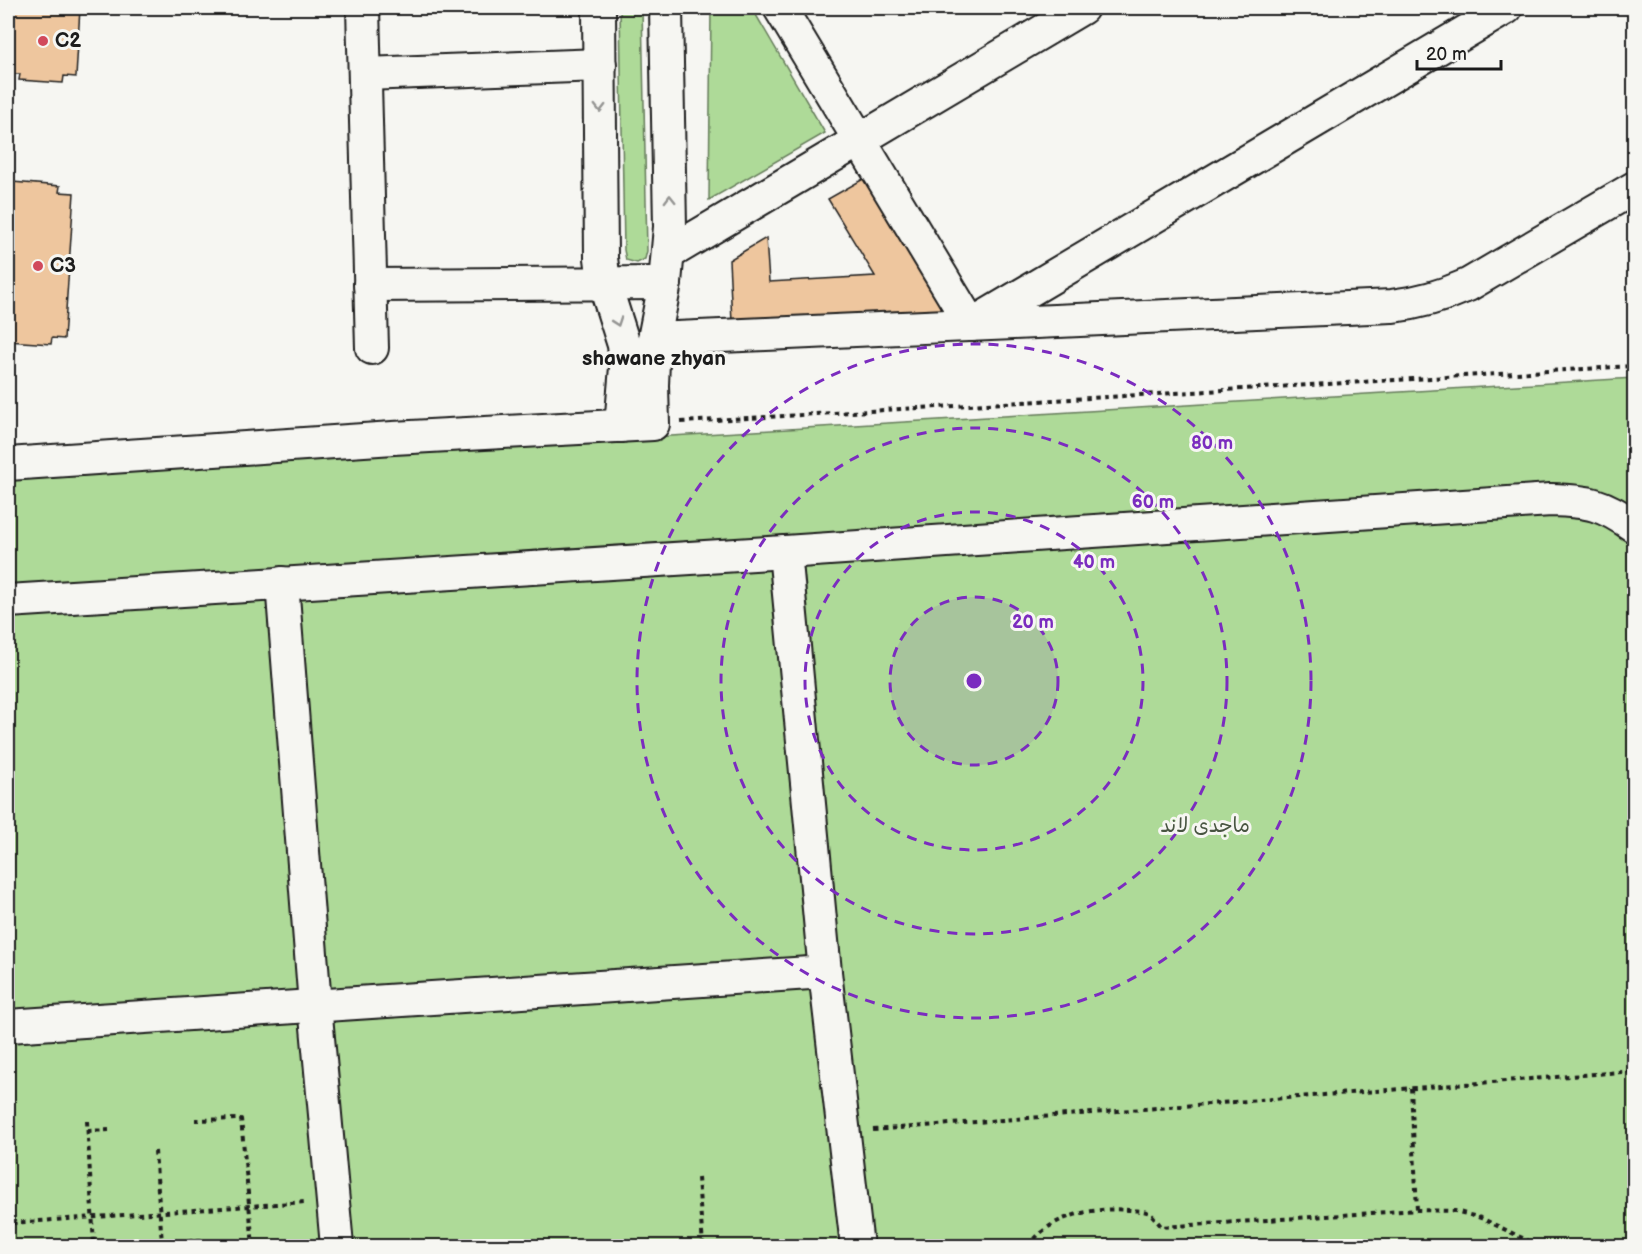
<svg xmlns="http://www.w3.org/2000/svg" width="1642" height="1254" font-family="'Balsamiq Sans','Playpen Sans Arabic',sans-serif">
	<rect width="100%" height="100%" fill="#f6f6f2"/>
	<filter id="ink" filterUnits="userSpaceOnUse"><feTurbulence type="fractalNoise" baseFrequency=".0167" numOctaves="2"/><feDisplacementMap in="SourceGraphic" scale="12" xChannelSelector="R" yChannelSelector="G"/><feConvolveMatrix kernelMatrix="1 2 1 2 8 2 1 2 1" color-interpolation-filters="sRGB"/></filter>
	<g filter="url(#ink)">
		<g fill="#aeda98" stroke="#657b5a" stroke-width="1.5">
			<polygon points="620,8 642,8 647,251 645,259 637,263 626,260 624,250"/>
			<polygon points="711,8 752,8 825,133 709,200"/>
			<polygon points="1634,378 1634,1246 8,1246 8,476"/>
		</g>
		<g fill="#eec69e" stroke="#1c1c1c" stroke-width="1.5">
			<polygon points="8,8 80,8 76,77 64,76 63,83 19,80 20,74 8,74"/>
			<polygon points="865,178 946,313 732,322 729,260 766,238 769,282 875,276 828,199"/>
			<polygon points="12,182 60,186 59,192 74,193 64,339 52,338 51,344 8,341 8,189 12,190"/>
		</g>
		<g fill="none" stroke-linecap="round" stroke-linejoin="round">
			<defs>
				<g id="minor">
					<polyline points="363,8 372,348"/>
					<polyline points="599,8 601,258 604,282 624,345 626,367 621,426"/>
					<polyline points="780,8 971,325 1506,8"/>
					<polyline points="365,74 600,65"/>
					<polyline points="669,253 1082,8"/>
					<polyline points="370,285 665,283"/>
					<path d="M654 339 1392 306C1419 303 1443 296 1468 285L1634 188"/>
					<polyline points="8,464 393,438 653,424 652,385 654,339 665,283 670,227 666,8"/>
					<polyline points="282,583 315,1005 337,1246"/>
					<path d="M8 601 785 552 1551 500C1589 501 1603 504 1634 526"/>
					<polyline points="825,972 857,1246"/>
					<polyline points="8,1026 825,972 785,552"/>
				</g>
			</defs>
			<use href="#minor" stroke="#1c1c1c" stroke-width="36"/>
			<g stroke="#1c1c1c" stroke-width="4" stroke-dasharray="4.5 4.5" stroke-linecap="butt">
				<polyline points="681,422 1634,366"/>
				<polyline points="1411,1088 1417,1210"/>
				<polyline points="195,1120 241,1119 253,1246"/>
				<polyline points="87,1121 94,1246"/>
				<polyline points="873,1130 1634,1071"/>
				<polyline points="87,1131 109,1130"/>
				<polyline points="155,1151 162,1243"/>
				<polyline points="698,1178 703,1246"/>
				<polyline points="12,1223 305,1202"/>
				<polyline points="127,1246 127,1244 202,1240 203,1246"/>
				<path d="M1029 1246C1051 1214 1095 1207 1131 1210 1136 1211 1144 1210 1149 1213 1154 1216 1158 1223 1162 1227L1417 1210 1455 1211 1481 1218 1539 1246"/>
			</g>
			<use href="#minor" stroke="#f6f6f2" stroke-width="32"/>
		</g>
		<defs><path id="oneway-chevron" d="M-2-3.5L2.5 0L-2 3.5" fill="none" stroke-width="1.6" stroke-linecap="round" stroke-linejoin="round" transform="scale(1.5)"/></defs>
		<g stroke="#949492">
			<use href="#oneway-chevron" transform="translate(600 108) rotate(90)"/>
			<use href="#oneway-chevron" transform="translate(670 199) rotate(-91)"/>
			<use href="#oneway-chevron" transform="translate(617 322) rotate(71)"/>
		</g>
	</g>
	<circle cx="974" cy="681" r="84" fill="#7b2cbf" fill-opacity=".12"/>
	<g fill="none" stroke="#7b2cbf" stroke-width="3" stroke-dasharray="10 8">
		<circle cx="974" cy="681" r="84"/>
		<circle cx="974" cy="681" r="169"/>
		<circle cx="974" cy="681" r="253"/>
		<circle cx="974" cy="681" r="337"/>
	</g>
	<g fill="#d1495b" stroke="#f6f6f2" stroke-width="2">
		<circle cx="43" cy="41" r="6"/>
		<circle cx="38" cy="266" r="6"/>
	</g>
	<g text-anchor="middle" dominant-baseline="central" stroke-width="6" stroke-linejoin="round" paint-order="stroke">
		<g font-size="20" font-weight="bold" fill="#1c1c1c" stroke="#f6f6f2" text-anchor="start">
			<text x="55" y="41">C2</text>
			<text x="50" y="266">C3</text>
		</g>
		<g font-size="20" fill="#485541" stroke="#f6f6f2">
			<text x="1205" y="826">ماجدی لاند</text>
		</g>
		<g font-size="21" font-weight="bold" fill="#1c1c1c" stroke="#f6f6f2">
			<text x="654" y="358">shawane zhyan</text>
		</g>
	</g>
	<circle cx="974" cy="681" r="9" fill="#7b2cbf" stroke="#f6f6f2" stroke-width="3"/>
	<g font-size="18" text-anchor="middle" font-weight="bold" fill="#7b2cbf" stroke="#f6f6f2" stroke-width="6" stroke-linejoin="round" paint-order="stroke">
		<text x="1212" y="449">80 m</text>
		<text x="1153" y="508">60 m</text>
		<text x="1094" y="568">40 m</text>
		<text x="1033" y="628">20 m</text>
	</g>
	<rect width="1642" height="1254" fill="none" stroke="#f6f6f2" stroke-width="30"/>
	<rect x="15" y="15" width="1612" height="1224" fill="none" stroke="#1c1c1c" stroke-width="2" filter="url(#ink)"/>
	<path d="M1417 60v9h84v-9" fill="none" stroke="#1c1c1c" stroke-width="3"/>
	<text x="1426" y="60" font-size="18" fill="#1c1c1c" stroke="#f6f6f2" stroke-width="4.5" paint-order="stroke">20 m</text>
</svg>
